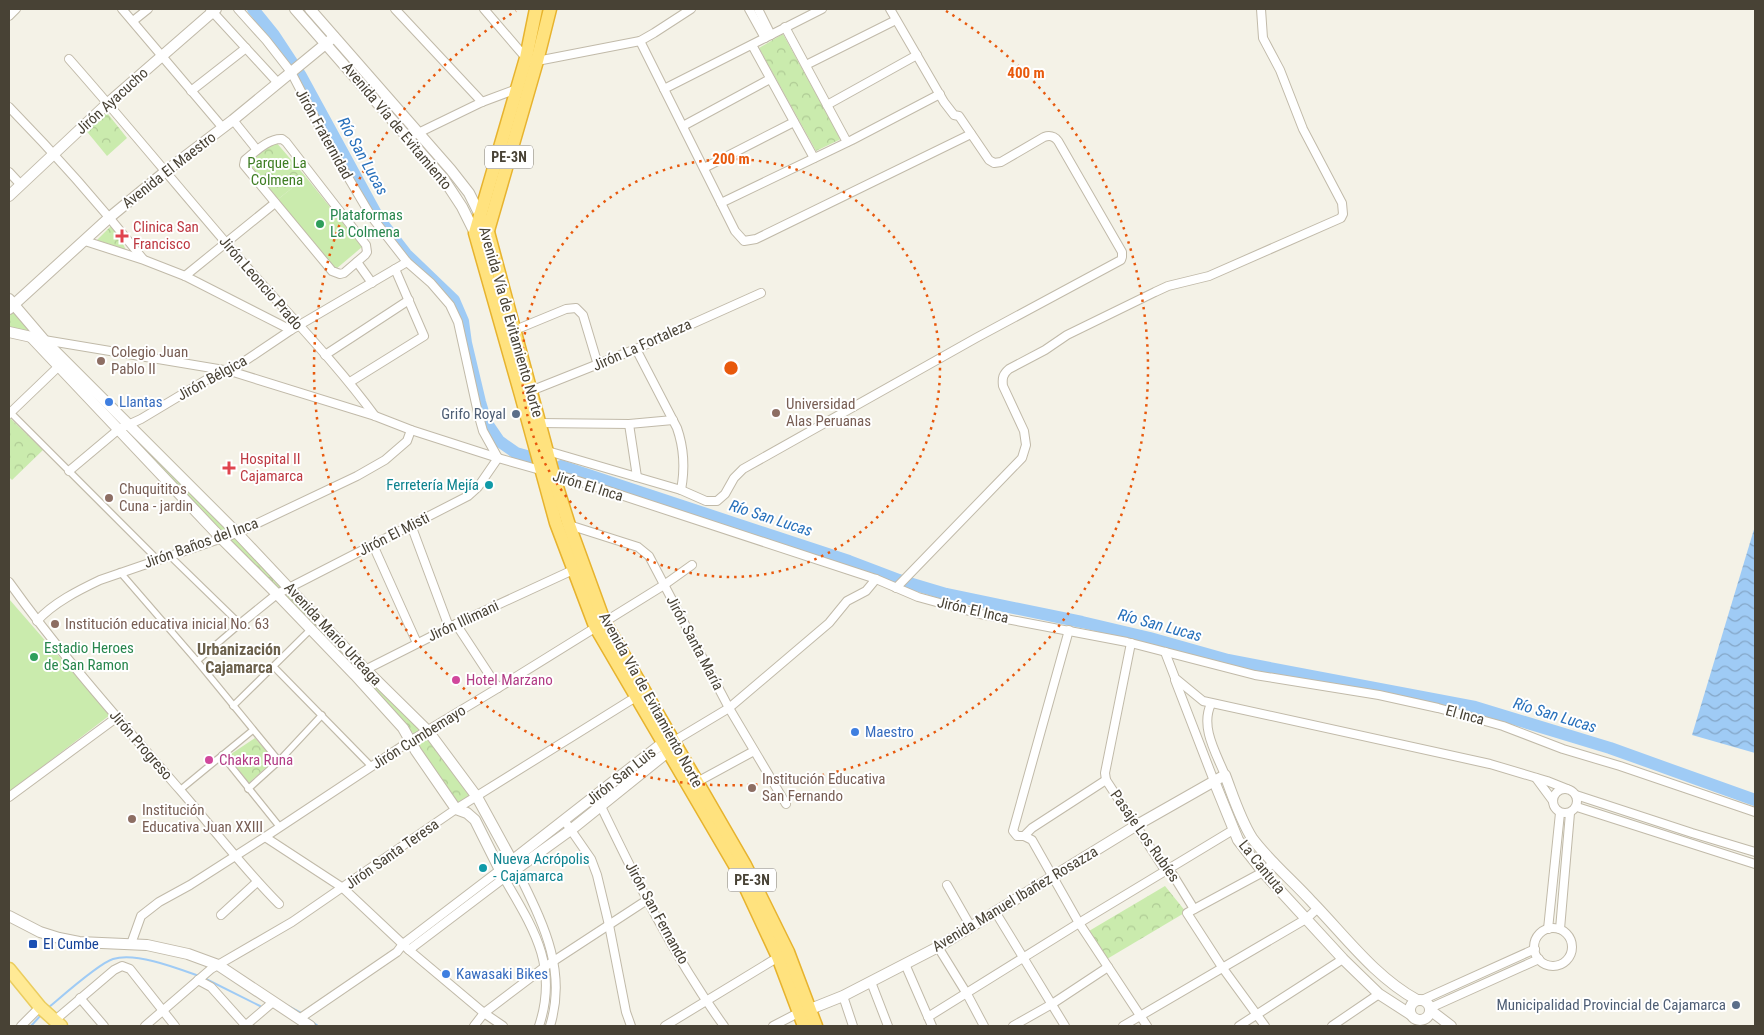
<svg xmlns="http://www.w3.org/2000/svg" width="1764" height="1035" font-family="'Roboto Condensed',sans-serif">
	<defs>
		<pattern id="forest-crowns" width="20" height="18" patternUnits="userSpaceOnUse" patternTransform="scale(1.25)"><rect width="20" height="18" fill="#caebad"/><path d="M2 6a3 3 0 1 1 6 0M12 15a3 3 0 1 1 6 0" fill="none" stroke="#afcb95"/></pattern>
		<pattern id="water-waves" width="16" height="10" patternUnits="userSpaceOnUse" patternTransform="scale(1.25)"><rect width="16" height="10" fill="#9fcbf5"/><path d="M0 5q4-4 8 0t8 0" fill="none" stroke="#84a6c7"/></pattern>
	</defs>
	<rect width="100%" height="100%" fill="#f4f2e7"/>
	<g fill="#caebad">
		<polygon points="306,177 362,247 336,269 277,200"/>
		<polygon points="9,599 110,715 9,792"/>
	</g>
	<g fill="url(#forest-crowns)">
		<polygon points="783,34 841,139 816,151 759,48"/>
		<polygon points="104,109 127,138 107,156 84,128"/>
		<polygon points="275,141 306,177 277,200 247,165"/>
		<polygon points="113,224 126,250 97,240"/>
		<polygon points="14,311 36,335 9,328 9,316"/>
		<polygon points="9,417 43,450 12,480 9,477"/>
		<polygon points="128,427 230,532 223,534 122,429"/>
		<polygon points="235,536 286,589 279,593 227,539"/>
		<polygon points="289,593 362,669 356,673 282,596"/>
		<polygon points="364,672 424,730 416,736 359,676"/>
		<polygon points="431,733 474,795 453,806 413,742"/>
		<polygon points="255,738 274,760 249,783 228,756"/>
		<polygon points="1165,886 1186,912 1107,959 1089,931"/>
	</g>
	<polygon fill="url(#water-waves)" points="1755,526 1755,753 1692,735"/>
	<g fill="none" stroke-linecap="round" stroke-linejoin="round">
		<g stroke="#9fcbf5" stroke-width="2">
			<polyline points="204,978 260,1006"/>
			<polyline points="288,1006 301,1013"/>
			<path d="M48 1008C60 998 99 963 113 959 136 952 177 968 199 976"/>
			<polyline points="307,1018 318,1026"/>
			<polyline points="31,1026 41,1015"/>
		</g>
		<g stroke="#9fcbf5" stroke-width="12">
			<polyline points="253,9 274,35 301,76 379,219 406,254 454,300 463,321 466,343 480,402 486,422 499,441 516,453 534,458"/>
			<polyline points="561,466 849,561 899,580 946,594 1082,622 1150,638 1228,660 1475,707 1610,748 1755,800"/>
		</g>
		<defs>
			<g id="pedestrian">
				<polyline points="10,412 157,559"/>
				<polyline points="169,555 240,624 197,661"/>
				<polyline points="120,572 197,661 279,761"/>
				<polyline points="274,667 371,766"/>
				<polyline points="233,706 311,629"/>
				<polyline points="222,755 279,826"/>
				<polyline points="248,789 279,761 322,715"/>
				<polyline points="180,790 253,730"/>
			</g>
			<g id="minor">
				<polyline points="122,9 223,128"/>
				<polyline points="210,9 278,83"/>
				<polyline points="238,9 266,40 291,72 329,145 371,216 407,262 431,283 450,305 458,322 478,413 483,431 498,458"/>
				<polyline points="395,9 482,102"/>
				<polyline points="484,9 526,58 537,61 640,41 654,33 691,9"/>
				<polyline points="749,9 765,38"/>
				<polyline points="758,9 771,35"/>
				<polyline points="9,16 16,9"/>
				<polyline points="133,21 148,9"/>
				<polyline points="785,27 847,142"/>
				<polyline points="640,41 735,231 744,241 756,239 971,134"/>
				<polyline points="752,45 814,158"/>
				<path d="M69 59C129 127 187 198 246 266 290 316 336 363 375 416"/>
				<polyline points="806,65 896,20"/>
				<polyline points="664,89 822,9"/>
				<polyline points="191,91 246,48"/>
				<polyline points="827,105 917,55"/>
				<path d="M9 107C56 155 101 206 143 259"/>
				<polyline points="233,120 257,150"/>
				<polyline points="683,126 770,79"/>
				<polyline points="414,135 482,102 517,89"/>
				<path d="M282 139 286 142 366 245 367 252 365 255 344 273 340 274 332 271 244 165 245 160C255 152 269 138 282 139Z"/>
				<polyline points="704,168 794,122"/>
				<polyline points="9,172 21,185"/>
				<polyline points="721,203 852,140 940,94"/>
				<polyline points="85,241 144,260 185,276 291,330"/>
				<polyline points="357,262 372,283"/>
				<polyline points="185,276 275,203"/>
				<polyline points="515,330 566,309 576,308 583,315 598,365"/>
				<polyline points="44,340 230,371 375,416 411,430 498,458 572,479 876,579 918,597 980,614 1127,642 1255,675 1379,695 1438,708 1503,726 1563,749 1620,766 1755,812"/>
				<path d="M636 349 677 428C684 448 685 469 681 490"/>
				<polyline points="325,355 409,300"/>
				<polyline points="350,382 424,336 395,269"/>
				<polyline points="528,392 636,349 761,293"/>
				<polyline points="9,414 58,367"/>
				<polyline points="539,423 629,424 673,420"/>
				<polyline points="629,424 637,477"/>
				<path d="M544 450 681 490 706 501H717L725 494 734 478 743 469 976 338 1121 260 1122 257V252L1058 141C1054 136 1050 135 1044 137L1001 162 994 163 989 160 959 116 954 115 944 102 890 9"/>
				<polyline points="69,471 119,429 141,419 216,374 230,371 291,330 407,262"/>
				<polyline points="411,525 449,627"/>
				<polyline points="569,525 638,547 649,556 729,708 786,804"/>
				<polyline points="373,545 417,643"/>
				<path d="M9 582C61 655 121 722 180 790 213 828 243 868 279 904"/>
				<path d="M896 588 1022 458 1026 445 1024 431 1003 386C1002 378 1003 374 1009 369L1045 350 1067 335 1155 292 1168 286 1209 276 1341 218 1343 214 1342 203 1303 129 1280 70 1263 38 1261 9"/>
				<path d="M37 621C53 603 79 590 100 580L237 533 357 476 385 460 407 441 411 430"/>
				<polyline points="240,624 277,594 468,496 478,487 498,458"/>
				<polyline points="456,624 498,688"/>
				<polyline points="1069,630 1013,831 1017,836 1024,836 1032,840 1079,923 1147,1026"/>
				<polyline points="1131,643 1105,773 1106,780 1163,867 1173,875 1194,909"/>
				<polyline points="1165,652 1175,678 1203,701 1490,764 1547,781 1567,789"/>
				<polyline points="355,675 456,624 573,570"/>
				<polyline points="1175,680 1214,781"/>
				<path d="M1211 704C1200 727 1216 753 1225 775"/>
				<polyline points="674,741 729,708 829,623 847,601 866,591 876,579"/>
				<polyline points="1536,778 1553,801"/>
				<polyline points="697,782 754,751"/>
				<circle cx="1565" cy="801" r="12"/>
				<polyline points="1576,795 1692,833 1755,852"/>
				<path d="M596 796C634 875 672 955 724 1026"/>
				<polyline points="9,797 116,718"/>
				<polyline points="1577,807 1755,864"/>
				<polyline points="564,820 591,859 597,875 609,925 626,1012 631,1026"/>
				<polyline points="1024,836 1032,828 1106,780"/>
				<polyline points="265,837 343,888 409,950 484,1013 503,1026"/>
				<path d="M517 870C541 920 568 968 550 1026"/>
				<polyline points="947,885 971,927"/>
				<polyline points="996,913 1065,1026"/>
				<polyline points="221,915 257,882"/>
				<circle cx="1553" cy="947" r="19"/>
				<polyline points="1548,929 1560,813"/>
				<polyline points="1560,929 1570,813"/>
				<polyline points="131,944 141,916 159,902 190,885 265,837 410,741 498,688 664,585 692,565"/>
				<polyline points="938,947 967,994 984,1026"/>
				<path d="M409 950 504 878C533 928 559 966 539 1026"/>
				<polyline points="905,964 932,1026"/>
				<polyline points="198,980 211,987 246,1026"/>
				<polyline points="871,982 888,1026"/>
				<polyline points="843,996 853,1026"/>
				<polyline points="80,998 104,1026"/>
				<polyline points="1422,1000 1535,949"/>
				<polyline points="1430,1008 1539,959"/>
				<polyline points="928,1017 1079,923 1233,830"/>
				<polyline points="299,1019 397,952 403,944 500,870"/>
				<polyline points="54,1021 114,970 122,966 130,969 175,1026"/>
				<polyline points="21,1026 40,1007"/>
				<polyline points="145,1026 211,969 292,922 456,809 639,695"/>
				<polyline points="245,1026 273,1002"/>
				<polyline points="474,1026 484,1013 546,966 647,900"/>
				<polyline points="665,1026 780,956"/>
				<polyline points="773,1026 800,1012"/>
				<polyline points="1013,1026 1052,1004 1108,967"/>
				<polyline points="1123,1026 1306,919 1318,908"/>
				<polyline points="1239,1026 1343,959"/>
				<polyline points="1265,1026 1222,967 1187,913 1263,872 1274,862"/>
				<polyline points="1332,1026 1379,994"/>
			</g>
			<g id="tertiary">
				<polyline points="295,9 443,178 462,207 475,233"/>
				<polyline points="310,9 451,170 469,193 480,215"/>
				<polyline points="9,196 108,103 216,9"/>
				<polyline points="9,299 44,340 237,533 365,669 428,731 477,797 517,870"/>
				<polyline points="9,309 110,217 166,171 233,120 334,37"/>
				<polyline points="9,332 36,338"/>
				<polyline points="31,337 221,538 277,594 355,675 403,728 416,751 456,809 467,813 475,820 504,878 572,829 669,751 672,745"/>
				<polyline points="1214,781 1238,840 1263,872 1343,959 1379,994 1410,1014"/>
				<polyline points="500,870 664,742 670,741"/>
				<polyline points="9,916 40,932 59,938 79,942 147,945 188,954 218,965 310,1026"/>
				<circle cx="1420" cy="1010" r="10"/>
				<polyline points="1430,1010 1451,1026"/>
				<path d="M803 1012 843 996 938 947 1137 825 1225 775C1233 796 1240 819 1252 838 1268 860 1293 881 1312 902 1345 936 1375 977 1417 1000"/>
			</g>
			<polyline id="primary" points="9,969 40,1007 61,1026"/>
			<g id="trunk">
				<polyline points="536,9 526,58 475,233 521,395 556,523 595,626 737,869 778,957 804,1026"/>
				<polyline points="480,215 488,232 553,474 569,525 604,621 745,865 788,952 816,1026"/>
				<polyline points="487,234 537,61 550,9"/>
			</g>
		</defs>
		<use href="#pedestrian" stroke="#c1baa9" stroke-width="8"/>
		<use href="#minor" stroke="#c1baa9" stroke-width="10"/>
		<use href="#tertiary" stroke="#c1baa9" stroke-width="12"/>
		<use href="#primary" stroke="#ebcd5e" stroke-width="15"/>
		<use href="#trunk" stroke="#e7b32e" stroke-width="15"/>
		<use href="#pedestrian" stroke="#fff" stroke-width="5.5"/>
		<use href="#minor" stroke="#fff" stroke-width="8"/>
		<use href="#tertiary" stroke="#fff" stroke-width="10"/>
		<use href="#primary" stroke="#ffea95" stroke-width="12"/>
		<use href="#trunk" stroke="#ffe27e" stroke-width="12"/>
	</g>
	<g fill="none" stroke="#e8590c" stroke-width="2.5" stroke-dasharray="2.5 5">
		<circle cx="731" cy="368" r="209"/>
		<path d="M946 11A417 417 0 1 1 516 11"/>
	</g>
	<g fill="#2e9e5b" stroke="#fff" stroke-width="2">
		<circle cx="320" cy="224" r="5"/>
		<circle cx="34" cy="657" r="5"/>
	</g>
	<g fill="#e0444e" stroke="#fff" stroke-width="2">
		<path d="M119.5 228.5h5v5h5v5h-5v5h-5v-5h-5v-5h5z"/>
		<path d="M226.5 460.5h5v5h5v5h-5v5h-5v-5h-5v-5h5z"/>
	</g>
	<g fill="#8d6e63" stroke="#fff" stroke-width="2">
		<circle cx="101" cy="361" r="5"/>
		<circle cx="776" cy="413" r="5"/>
		<circle cx="109" cy="498" r="5"/>
		<circle cx="55" cy="624" r="5"/>
		<circle cx="752" cy="788" r="5"/>
		<circle cx="132" cy="819" r="5"/>
	</g>
	<g fill="#3f7fe0" stroke="#fff" stroke-width="2">
		<circle cx="109" cy="402" r="5"/>
		<circle cx="855" cy="732" r="5"/>
		<circle cx="446" cy="974" r="5"/>
	</g>
	<g fill="#5c6f8a" stroke="#fff" stroke-width="2">
		<circle cx="516" cy="414" r="5"/>
		<circle cx="1736" cy="1005" r="5"/>
	</g>
	<g fill="#0f9aa8" stroke="#fff" stroke-width="2">
		<circle cx="489" cy="485" r="5"/>
		<circle cx="483" cy="868" r="5"/>
	</g>
	<g fill="#d1479c" stroke="#fff" stroke-width="2">
		<circle cx="456" cy="680" r="5"/>
		<circle cx="209" cy="760" r="5"/>
	</g>
	<rect fill="#1a4fb4" stroke="#fff" stroke-width="2" x="28" y="939" width="10" height="10" rx="2.5"/>
	<g text-anchor="middle" dominant-baseline="central" stroke-width="4" stroke-linejoin="round" paint-order="stroke">
		<g fill="#fff" stroke="#7f7b72" stroke-width="1">
			<rect x="485" y="145.5" width="48" height="23" rx="4"/>
			<rect x="728" y="868.5" width="48" height="23" rx="4"/>
		</g>
		<g font-size="14" font-weight="bold" fill="#484235">
			<text x="509" y="157">PE-3N</text>
			<text x="752" y="880">PE-3N</text>
		</g>
		<g font-size="15" fill="#484235" stroke="#fff">
			<text transform="translate(112 101) rotate(-42)">Jirón Ayacucho</text>
			<text transform="translate(397 126) rotate(50)">Avenida Vía de Evitamiento</text>
			<text transform="translate(324 134) rotate(61)">Jirón Fraternidad</text>
			<text transform="translate(169 170) rotate(-38)">Avenida El Maestro</text>
			<text transform="translate(261 283) rotate(49)">Jirón Leoncio Prado</text>
			<text transform="translate(511 322) rotate(74)">Avenida Vía de Evitamiento Norte</text>
			<text transform="translate(642 345) rotate(-24)">Jirón La Fortaleza</text>
			<text transform="translate(212 378) rotate(-29)">Jirón Bélgica</text>
			<text transform="translate(588 486) rotate(17)">Jirón El Inca</text>
			<text transform="translate(394 534) rotate(-27)">Jirón El Misti</text>
			<text transform="translate(201 543) rotate(-20)">Jirón Baños del Inca</text>
			<text transform="translate(973 610) rotate(13)">Jirón El Inca</text>
			<text transform="translate(463 621) rotate(-25)">Jirón Illimani</text>
			<text transform="translate(333 634) rotate(47)">Avenida Mario Urteaga</text>
			<text transform="translate(695 643) rotate(62)">Jirón Santa María</text>
			<text transform="translate(651 700) rotate(61)">Avenida Vía de Evitamiento Norte</text>
			<text transform="translate(1465 715) rotate(15)">El Inca</text>
			<text transform="translate(419 737) rotate(-32)">Jirón Cumbemayo</text>
			<text transform="translate(141 745) rotate(49)">Jirón Progreso</text>
			<text transform="translate(621 776) rotate(-38)">Jirón San Luis</text>
			<text transform="translate(1145 836) rotate(55)">Pasaje Los Rubíes</text>
			<text transform="translate(392 854) rotate(-35)">Jirón Santa Teresa</text>
			<text transform="translate(1262 867) rotate(51)">La Cantuta</text>
			<text transform="translate(1015 899) rotate(-31)">Avenida Manuel Ibañez Rosazza</text>
			<text transform="translate(657 913) rotate(61)">Jirón San Fernando</text>
		</g>
		<g font-size="15" fill="#3f7e24" stroke="#fff">
			<text x="277" y="163">Parque La<tspan x="277" dy="17">Colmena</tspan></text>
		</g>
		<g font-size="15" fill="#27864d" stroke="#fff" text-anchor="start">
			<text x="330" y="215">Plataformas<tspan x="330" dy="17">La Colmena</tspan></text>
			<text x="44" y="648">Estadio Heroes<tspan x="44" dy="17">de San Ramon</tspan></text>
		</g>
		<g font-size="15" fill="#be3a42" stroke="#fff" text-anchor="start">
			<text x="133" y="227">Clinica San<tspan x="133" dy="17">Francisco</tspan></text>
			<text x="240" y="459">Hospital II<tspan x="240" dy="17">Cajamarca</tspan></text>
		</g>
		<g font-size="15" fill="#785e54" stroke="#fff" text-anchor="start">
			<text x="111" y="352">Colegio Juan<tspan x="111" dy="17">Pablo II</tspan></text>
			<text x="786" y="404">Universidad<tspan x="786" dy="17">Alas Peruanas</tspan></text>
			<text x="119" y="489">Chuquititos<tspan x="119" dy="17">Cuna - jardin</tspan></text>
			<text x="65" y="624">Institución educativa inicial No. 63</text>
			<text x="762" y="779">Institución Educativa<tspan x="762" dy="17">San Fernando</tspan></text>
			<text x="142" y="810">Institución<tspan x="142" dy="17">Educativa Juan XXIII</tspan></text>
		</g>
		<g font-size="15" fill="#366cbe" stroke="#fff" text-anchor="start">
			<text x="119" y="402">Llantas</text>
			<text x="865" y="732">Maestro</text>
			<text x="456" y="974">Kawasaki Bikes</text>
		</g>
		<g font-size="15" fill="#4e5e75" stroke="#fff" text-anchor="end">
			<text x="506" y="414">Grifo Royal</text>
			<text x="1726" y="1005">Municipalidad Provincial de Cajamarca</text>
		</g>
		<g font-size="15" fill="#0d838f" stroke="#fff" text-anchor="end">
			<text x="479" y="485">Ferretería Mejía</text>
			<text x="493" y="859" text-anchor="start">Nueva Acrópolis<tspan x="493" dy="17">- Cajamarca</tspan></text>
		</g>
		<g font-size="15" fill="#b23c85" stroke="#fff" text-anchor="start">
			<text x="466" y="680">Hotel Marzano</text>
			<text x="219" y="760">Chakra Runa</text>
		</g>
		<g font-size="15" fill="#164399" stroke="#fff" text-anchor="start">
			<text x="43" y="944">El Cumbe</text>
		</g>
		<g font-size="16" font-style="italic" fill="#2770bb" stroke="#fff">
			<text transform="translate(363 156) rotate(61)">Río San Lucas</text>
			<text transform="translate(771 518) rotate(18)">Río San Lucas</text>
			<text transform="translate(1160 625) rotate(15)">Río San Lucas</text>
			<text transform="translate(1555 715) rotate(17)">Río San Lucas</text>
		</g>
		<g font-size="16" font-weight="bold" fill="#6c614c" stroke="#fff">
			<text x="239" y="649">Urbanización<tspan x="239" dy="18">Cajamarca</tspan></text>
		</g>
	</g>
	<circle cx="731" cy="368" r="8" fill="#e8590c" stroke="#fff" stroke-width="2.5"/>
	<g font-size="15" text-anchor="middle" font-weight="bold" fill="#e8590c" stroke="#fff" stroke-width="4" stroke-linejoin="round" paint-order="stroke">
		<text x="1026" y="78">400 m</text>
		<text x="731" y="164">200 m</text>
	</g>
	<rect width="1764" height="1035" fill="none" stroke="#484235" stroke-width="20"/>
</svg>
